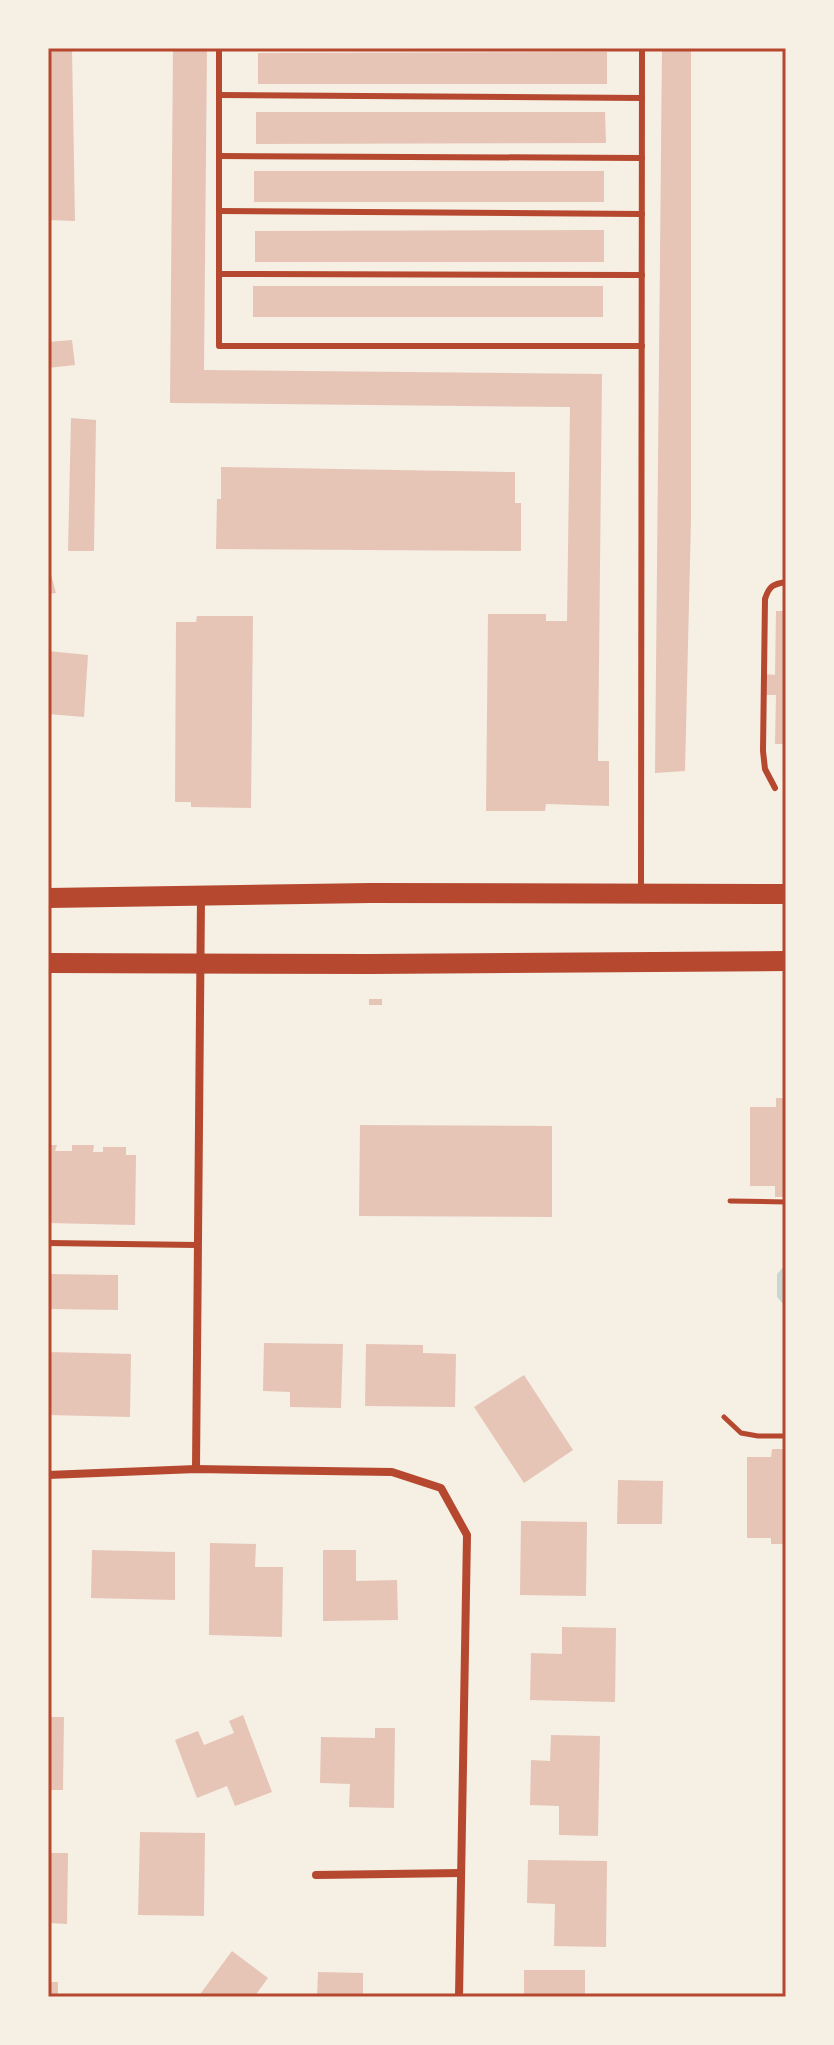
<svg xmlns="http://www.w3.org/2000/svg" width="834" height="2045" font-family="Helvetica,sans-serif">
	<rect width="100%" height="100%" fill="#f6efe4"/>
	<polygon fill="#c9d6d2" points="786,1264 786,1305 784,1305 777,1297 777,1274"/>
	<g fill="#e6c5b7">
		<polygon points="48,48 72,48 75,221 48,220"/>
		<polygon points="173,48 207,48 204,370 602,374 598,761 609,761 609,806 546,804 545,811 486,811 488,614 546,614 546,621 567,621 570,407 170,403"/>
		<polygon points="662,48 691,48 691,519 685,771 655,773"/>
		<polygon points="607,52 607,84 258,84 258,53"/>
		<polygon points="256,112 605,112 606,143 256,144"/>
		<rect x="254" y="171" width="350" height="31"/>
		<polygon points="604,230 604,262 255,262 255,231"/>
		<rect x="253" y="286" width="350" height="31"/>
		<polygon points="72,340 75,365 48,368 48,342"/>
		<polygon points="71,418 96,420 94,551 68,551"/>
		<polygon points="221,467 515,472 515,503 521,503 521,551 216,549 217,499 221,499"/>
		<polygon points="48,563 56,593 48,594"/>
		<polygon points="776,611 786,611 786,744 775,744 776,695 766,695 766,674 775,675"/>
		<polygon points="197,616 253,616 251,808 191,807 191,802 175,802 176,622 196,622"/>
		<polygon points="48,651 88,655 84,717 48,714"/>
		<rect x="369" y="999" width="13" height="6"/>
		<polygon points="776,1098 786,1098 786,1197 775,1197 775,1186 750,1186 750,1107 776,1107"/>
		<polygon points="360,1125 552,1126 552,1217 359,1216"/>
		<polygon points="48,1145 57,1145 55,1151 72,1151 72,1145 94,1145 93,1152 103,1152 103,1147 126,1147 126,1155 136,1155 135,1225 48,1223"/>
		<polygon points="50,1274 118,1275 118,1310 49,1309"/>
		<polygon points="264,1343 343,1344 341,1408 290,1407 290,1392 263,1391"/>
		<polygon points="366,1344 423,1345 423,1353 456,1354 455,1407 365,1406"/>
		<polygon points="48,1352 131,1354 130,1417 48,1415"/>
		<polygon points="524,1375 573,1450 524,1483 474,1407"/>
		<polygon points="772,1449 785,1449 786,1538 784,1538 784,1544 771,1544 771,1538 747,1538 747,1457 771,1457"/>
		<polygon points="618,1480 663,1481 662,1524 617,1524"/>
		<polygon points="521,1521 587,1522 586,1596 520,1595"/>
		<polygon points="210,1543 256,1544 255,1567 283,1567 282,1637 209,1635"/>
		<polygon points="92,1550 175,1552 175,1600 91,1598"/>
		<polygon points="323,1550 356,1550 356,1581 397,1580 398,1620 323,1621"/>
		<polygon points="562,1627 616,1628 615,1702 530,1700 531,1653 562,1654"/>
		<polygon points="243,1715 272,1792 235,1806 227,1786 197,1798 175,1740 198,1731 204,1745 234,1733 229,1721"/>
		<polygon points="48,1717 64,1717 63,1790 48,1790"/>
		<polygon points="375,1728 395,1728 394,1808 349,1807 350,1784 320,1783 321,1737 375,1738"/>
		<polygon points="551,1735 600,1736 598,1836 559,1835 559,1806 530,1805 531,1760 550,1761"/>
		<polygon points="140,1832 205,1833 204,1916 138,1915"/>
		<polygon points="48,1853 68,1853 67,1924 48,1923"/>
		<polygon points="528,1860 607,1861 606,1947 554,1946 555,1904 527,1903"/>
		<polygon points="232,1951 268,1978 254,1997 198,1997"/>
		<rect x="524" y="1970" width="61" height="27"/>
		<polygon points="318,1972 363,1973 363,1997 317,1997"/>
		<rect x="48" y="1982" width="10" height="15"/>
	</g>
	<g fill="none" stroke-linecap="round" stroke-linejoin="round">
		<g stroke="#b5482f" stroke-width="5">
			<polyline points="730,1201 786,1202"/>
			<polyline points="724,1417 741,1433 758,1436 786,1436"/>
		</g>
		<g stroke="#b5482f" stroke-width="6">
			<polyline points="219,48 219,346 642,346"/>
			<polyline points="219,95 642,98"/>
			<polyline points="219,156 642,158"/>
			<polyline points="219,211 642,214"/>
			<polyline points="219,274 642,275"/>
			<path d="M775 788 765 769 763 751 765 599C769 586 773 584 786 582"/>
			<polyline points="641,890 642,48"/>
			<polyline points="48,1243 197,1245"/>
		</g>
		<g stroke="#b5482f" stroke-width="8">
			<polyline points="196,1469 201,897"/>
			<polyline points="48,1475 196,1469 392,1472 441,1488 467,1535 459,1997"/>
			<polyline points="316,1875 461,1873"/>
		</g>
		<g stroke="#b5482f" stroke-width="20">
			<polyline points="48,898 371,893 786,894"/>
			<polyline points="48,963 370,964 786,961"/>
		</g>
	</g>
	<rect width="834" height="2045" fill="none" stroke="#f6efe4" stroke-width="100"/>
	<rect x="50" y="50" width="734" height="1945" fill="none" stroke="#b5482f" stroke-width="3"/>
</svg>
